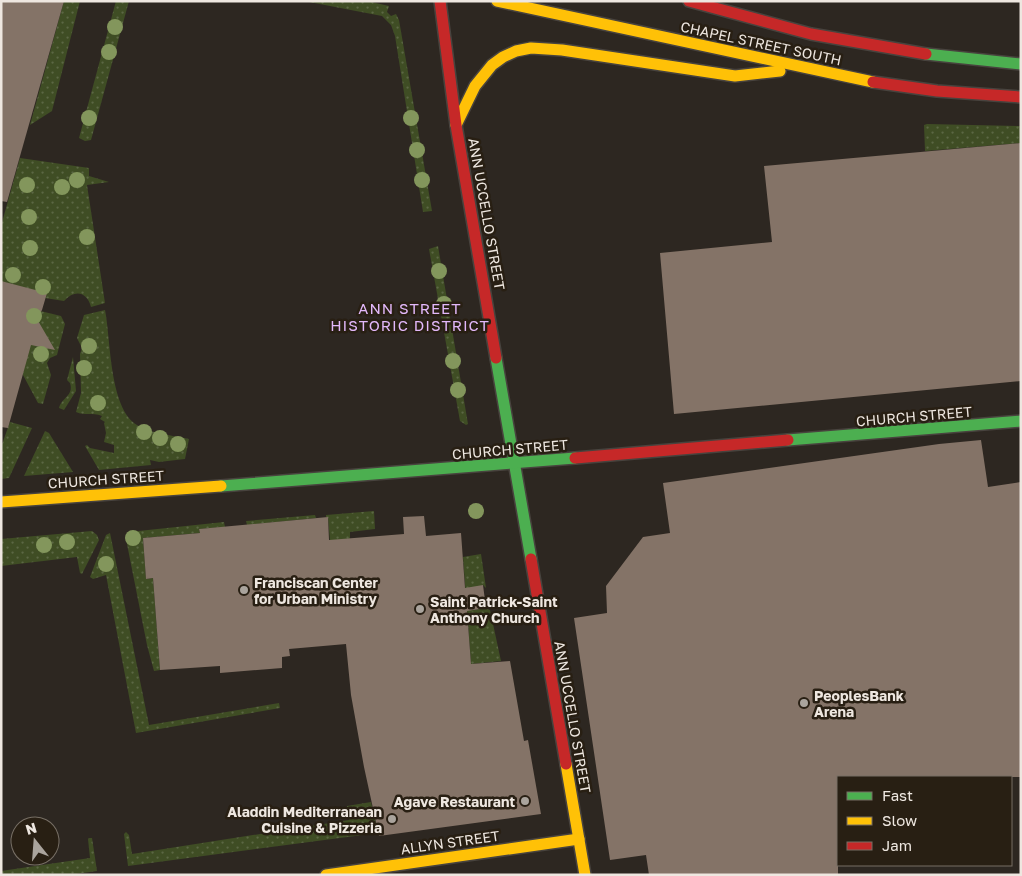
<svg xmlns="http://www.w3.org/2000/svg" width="1022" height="876" font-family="'Golos Text',sans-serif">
	<defs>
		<pattern id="grass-dots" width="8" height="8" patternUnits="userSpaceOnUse" patternTransform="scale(1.25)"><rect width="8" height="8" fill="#3f4d24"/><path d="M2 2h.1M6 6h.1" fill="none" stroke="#5b6744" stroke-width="1.8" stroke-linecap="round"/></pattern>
	</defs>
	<rect width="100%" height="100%" fill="#2d2721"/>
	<g fill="url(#grass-dots)">
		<polygon points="64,1 80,1 52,111 30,125"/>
		<polygon points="116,1 129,1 91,140 85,141 79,138"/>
		<polygon points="304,1 367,1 389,6 387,12 391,16 396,14 399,20 432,211 423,212 395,36 391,25 382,16"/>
		<polygon points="927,124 1021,126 1021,143 925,151 924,125"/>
		<path d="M20 158 89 168V176L109 182 87 185 105 303 91 307C87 292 75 289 64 301L45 298V293L1 311V226Z"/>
		<polygon points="438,246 468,424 466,425 460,421 429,249"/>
		<polygon points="28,308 61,316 65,324 57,355 50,358 47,363 51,375 43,404 38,403 23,375"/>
		<path d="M105 310C111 340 109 408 137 425 150 433 174 436 189 439L185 459 159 462 150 460 151 465 99 470 85 446 87 445 90 448 114 453V445L104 442 106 433 104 423 105 422 100 419 102 416C92 412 85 416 76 412L81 393 80 354 82 348 77 338 84 315Z"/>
		<path d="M73 357 76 391 64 410 59 408C62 397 74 396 70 383L67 380Z"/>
		<polygon points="10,422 32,428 9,478 1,479 1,447"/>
		<polygon points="45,431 49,433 73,472 24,476"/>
		<polygon points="374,511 375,529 350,532 350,542 335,601 328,517 326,517 326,515"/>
		<polygon points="315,515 316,518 247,525 246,521"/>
		<polygon points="224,522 225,527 199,529 200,533 143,538 146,579 153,578 160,670 154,671 147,645 126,539 129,532"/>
		<polygon points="92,531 97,535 99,540 82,574 80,573 77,557 1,566 1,539"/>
		<polygon points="110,533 149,725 279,703 280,708 136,733 106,575 93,579 90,577 106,535"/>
		<polygon points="481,554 486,588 483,585 473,610 486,608 490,610 501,661 471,664 463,557"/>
		<polygon points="371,802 378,833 128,866 124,834 126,832 129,835 132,854 349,820 347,806"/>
		<polygon points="89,838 92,838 97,871 69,875 1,875 1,871 90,858 88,839"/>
	</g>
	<g fill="#847367">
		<polygon points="1,1 64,1 7,202 1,201"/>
		<polygon points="1021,143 1021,381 674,414 660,253 772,242 764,166"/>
		<polygon points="1,281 47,293 42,310 37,319 55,350 31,345 8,428 1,427"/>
		<polygon points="981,440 988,487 1021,482 1021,777 838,777 838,875 649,875 646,855 610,860 574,618 607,613 606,586 643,537 670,533 663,483 939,444"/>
		<polygon points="424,516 426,536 461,533 465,588 483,585 486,608 467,611 471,664 510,661 524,741 528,740 541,814 379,836 364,767 351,695 346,644 289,649 290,656 282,657 282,668 220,673 220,666 160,670 153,578 146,579 143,538 200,533 199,529 328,517 329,540 404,534 403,517"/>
	</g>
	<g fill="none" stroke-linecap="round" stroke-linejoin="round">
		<defs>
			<g id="fast">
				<polyline points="926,54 1021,64"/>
				<polyline points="496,358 531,559"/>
				<polyline points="788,440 1021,421"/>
				<polyline points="221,486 575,458"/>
			</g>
			<g id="slow">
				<polyline points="497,1 873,82"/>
				<polyline points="456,125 475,86 492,65 503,57 516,51 531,48 562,50 735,76 780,71"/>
				<polyline points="1,502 221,486"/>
				<polyline points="566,764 585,875"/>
				<polyline points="326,875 579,839"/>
			</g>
			<g id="jam">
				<polyline points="440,1 456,125 496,358"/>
				<polyline points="689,1 811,34 926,54"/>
				<polyline points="873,82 937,91 1021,97"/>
				<polyline points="575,458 788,440"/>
				<polyline points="531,559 566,764"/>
			</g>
		</defs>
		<use href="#fast" stroke="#48433e" stroke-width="14"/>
		<use href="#slow" stroke="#48433e" stroke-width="14"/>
		<use href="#jam" stroke="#48433e" stroke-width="14"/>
		<use href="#fast" stroke="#4caf50" stroke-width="11"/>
		<use href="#slow" stroke="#ffc107" stroke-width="11"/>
		<use href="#jam" stroke="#c62828" stroke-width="11"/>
	</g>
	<g fill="#83965c">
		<circle cx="115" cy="27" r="8"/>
		<circle cx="109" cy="52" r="8"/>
		<circle cx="89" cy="118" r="8"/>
		<circle cx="411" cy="118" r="8"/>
		<circle cx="417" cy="150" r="8"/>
		<circle cx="77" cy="180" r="8"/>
		<circle cx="422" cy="180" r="8"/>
		<circle cx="27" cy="185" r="8"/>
		<circle cx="62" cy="187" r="8"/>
		<circle cx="29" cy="217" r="8"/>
		<circle cx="87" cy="237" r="8"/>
		<circle cx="30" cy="248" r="8"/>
		<circle cx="439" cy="271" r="8"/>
		<circle cx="13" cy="275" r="8"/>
		<circle cx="43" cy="287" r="8"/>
		<circle cx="444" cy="304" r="8"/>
		<circle cx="34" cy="316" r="8"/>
		<circle cx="89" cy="346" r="8"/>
		<circle cx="41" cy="354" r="8"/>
		<circle cx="453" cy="361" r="8"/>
		<circle cx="84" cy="368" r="8"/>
		<circle cx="458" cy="390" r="8"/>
		<circle cx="98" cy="403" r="8"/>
		<circle cx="144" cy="432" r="8"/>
		<circle cx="160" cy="438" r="8"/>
		<circle cx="178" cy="444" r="8"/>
		<circle cx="476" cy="511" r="8"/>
		<circle cx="133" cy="538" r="8"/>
		<circle cx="67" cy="542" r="8"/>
		<circle cx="44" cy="545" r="8"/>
		<circle cx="106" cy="564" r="8"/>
	</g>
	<g fill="#aaa49d" stroke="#281f13" stroke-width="2">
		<circle cx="244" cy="590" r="5"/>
		<circle cx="420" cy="609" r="5"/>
		<circle cx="804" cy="703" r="5"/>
		<circle cx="525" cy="801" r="5"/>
		<circle cx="392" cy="819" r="5"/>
	</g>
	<g text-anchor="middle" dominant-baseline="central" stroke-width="5" stroke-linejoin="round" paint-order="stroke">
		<g font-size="14" fill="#eee7e0" stroke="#281f13">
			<text transform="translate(761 43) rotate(12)">CHAPEL STREET SOUTH</text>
			<text transform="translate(487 214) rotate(80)">ANN UCCELLO STREET</text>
			<text transform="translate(914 416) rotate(-5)">CHURCH STREET</text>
			<text transform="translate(510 449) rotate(-5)">CHURCH STREET</text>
			<text transform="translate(106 479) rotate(-4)">CHURCH STREET</text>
			<text transform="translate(573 717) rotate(80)">ANN UCCELLO STREET</text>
			<text transform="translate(450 842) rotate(-8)">ALLYN STREET</text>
		</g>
		<g font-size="14" font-weight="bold" fill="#eee7e0" stroke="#281f13" text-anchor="start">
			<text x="254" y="582">Franciscan Center<tspan x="254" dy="16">for Urban Ministry</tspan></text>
			<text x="430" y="601">Saint Patrick-Saint<tspan x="430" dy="16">Anthony Church</tspan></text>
			<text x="814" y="695">PeoplesBank<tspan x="814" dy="16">Arena</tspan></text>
			<text x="515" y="801" text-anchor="end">Agave Restaurant</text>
			<text x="382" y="811" text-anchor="end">Aladdin Mediterranean<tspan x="382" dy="16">Cuisine &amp; Pizzeria</tspan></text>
		</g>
		<g font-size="15" letter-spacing="1" fill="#e2b8fa" stroke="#281f13">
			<text x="410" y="308">ANN STREET<tspan x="410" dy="17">HISTORIC DISTRICT</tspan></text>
		</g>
	</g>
	<rect width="1022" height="876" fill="none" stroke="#eee7e0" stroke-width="5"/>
	<rect x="837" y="776" width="175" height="90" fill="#281f13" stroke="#776f65"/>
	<rect x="847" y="792" width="25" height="8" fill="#4caf50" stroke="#776f65"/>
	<text x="882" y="801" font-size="15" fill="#eee7e0">Fast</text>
	<rect x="847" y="817" width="25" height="8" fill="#ffc107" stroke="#776f65"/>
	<text x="882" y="826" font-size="15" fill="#eee7e0">Slow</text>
	<rect x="847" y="842" width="25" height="8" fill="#c62828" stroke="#776f65"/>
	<text x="882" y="851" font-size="15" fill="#eee7e0">Jam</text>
	<g transform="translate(35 841) rotate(343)"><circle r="24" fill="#281f13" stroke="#776f65"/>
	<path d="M0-4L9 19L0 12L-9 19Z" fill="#aaa49d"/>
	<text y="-8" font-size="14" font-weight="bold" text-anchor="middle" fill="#eee7e0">N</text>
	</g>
</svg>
